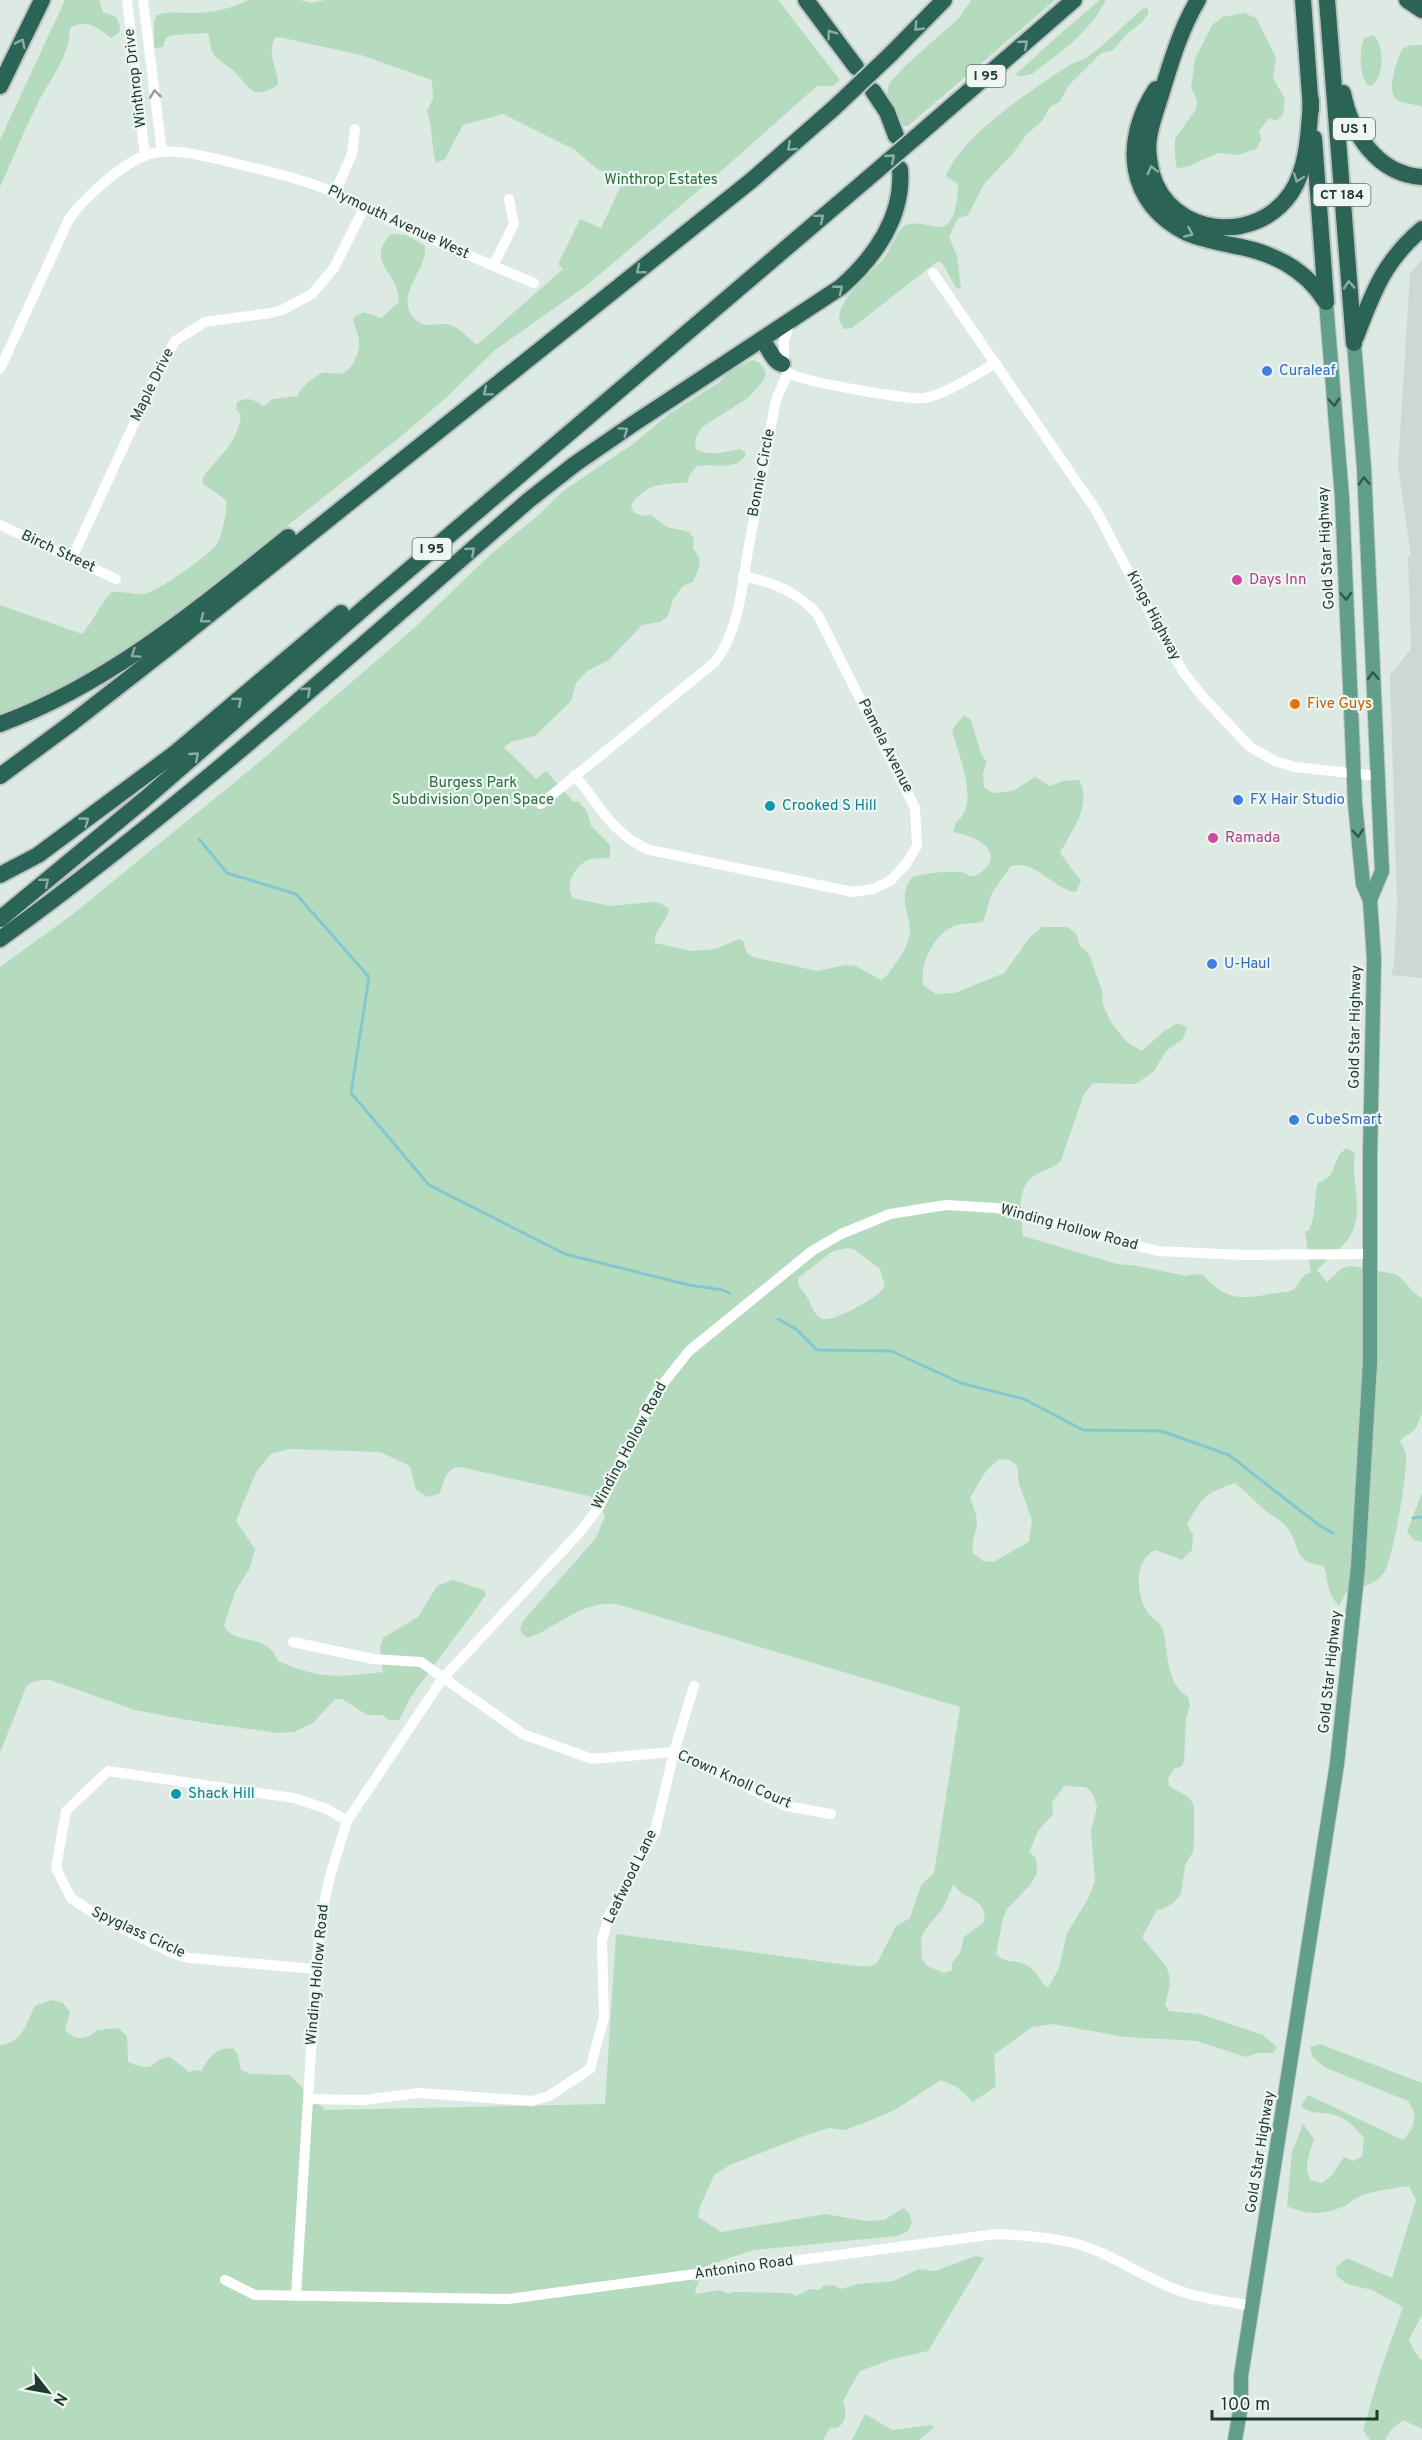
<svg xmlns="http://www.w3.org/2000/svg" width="1422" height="2440" font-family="Overpass,sans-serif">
	<rect width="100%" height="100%" fill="#dde9e3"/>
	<polygon fill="#cbd9d2" points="1422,259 1422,978 1391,975 1394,966 1397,903 1390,675 1411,649 1408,556 1411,556 1398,466 1410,274"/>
	<g fill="#b5dbbe" fill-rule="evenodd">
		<path d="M65 0H99L103 12C116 16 120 18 120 32L111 38C97 27 87 18 70 28 70 57 50 78 38 103 24 130 13 159 0 187V140Z"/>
		<path d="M249 0H300L311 3 325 0H778L840 80 833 86H817L719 173 586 286 495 350 447 397 399 438 167 620 124 651 90 673 48 696 0 716V605L82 634C90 626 105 597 111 593 120 589 134 596 144 594 157 592 208 556 216 545 222 537 228 509 226 500L203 484V477C220 455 237 444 241 415L236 409 237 402C248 396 254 400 264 406L273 399 297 396C302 387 311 379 320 374 328 370 336 376 343 373 352 369 359 354 359 345 360 335 354 328 353 318L363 312 381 318 399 302C399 270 364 264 391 234L406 235 425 246C428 268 399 291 410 312 421 333 436 321 451 325 460 328 469 339 477 345L563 269 558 264 580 219 601 228 620 188 617 180 596 168 575 150 503 114 463 125 445 159 436 163C431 146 433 129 427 111L433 99 432 80 361 55 279 37 275 38C266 54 278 68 278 85 251 102 250 87 233 70 227 65 219 61 214 55 210 49 210 39 208 33L173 35 166 38 163 47 154 48V21L157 15C169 11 182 13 194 13 213 13 232 8 249 0Z"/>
		<polygon points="971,0 1055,0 908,126 904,126 887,96 889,84 905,66 959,18"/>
		<path d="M1100 0H1106C1090 32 1060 53 1032 74L1023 76 1015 75 1059 35Z"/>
		<path d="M1148 8V14L1142 22 1127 34 1113 50 1101 53 1068 86 1060 102 1050 107 1042 121 1025 136 1015 151 984 184 968 215 958 218 949 237 957 256 961 289 956 287 942 263 938 261 852 328 844 329 839 319C841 294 870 275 885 257 889 251 899 229 904 226 917 220 927 227 939 227 956 227 958 196 958 184L946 176C961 136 1030 91 1065 68 1071 63 1079 62 1086 58 1106 44 1124 25 1142 9Z"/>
		<polygon points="1244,13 1256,18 1276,58 1273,78 1285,99 1283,115 1276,121 1269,118 1259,131 1261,140 1256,149 1238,155 1218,153 1187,167 1177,168 1175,156 1175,139 1196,109 1197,100 1191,88 1195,59 1212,25 1223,17"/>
		<path d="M1374 35C1384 47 1385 76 1371 86L1367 85C1359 72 1359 53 1364 38Z"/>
		<path d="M1411 45H1422V107C1415 104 1406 104 1399 101 1384 94 1397 61 1402 49Z"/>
		<path d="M752 360C760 361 763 366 766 374L763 381 748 398 702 427 696 437 695 449C710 457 724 452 740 449L746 453C739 472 713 463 697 466L690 474 687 483C664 483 643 484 631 506L634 513 643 516 651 515 667 527 689 532 694 539 693 549C704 559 699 570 693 582L683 586 673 599 668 616 660 622 642 625 609 660 587 671 576 683 571 701 535 736 511 742 504 747 536 779 546 771 574 802 578 801 587 811 591 826 610 845V857C603 860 598 857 591 859 575 864 564 885 573 898L610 906 652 902 660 903 669 909C667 922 653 931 655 943L692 951 716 949 739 939 743 941 747 953 753 957 817 971 846 965 856 966 881 980C888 976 891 969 896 963 903 953 910 942 910 929 909 912 898 895 911 879 916 873 957 870 965 873 971 875 965 876 973 876 979 875 984 870 988 866 989 863 991 859 991 856 989 841 965 834 953 832L956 822C981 805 958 754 952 730L964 715 971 720 981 754 987 762 983 773 984 787 993 793 1013 791 1035 777 1050 786 1063 781 1079 780C1093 804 1071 832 1060 853L1081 881 1076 892C1052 889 1038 860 1011 866L992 893 983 922C972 924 959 922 950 928 932 938 920 965 923 985L936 994 955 993 1004 973 1030 937 1042 927H1067L1076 933 1080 946 1089 954 1102 990 1103 1005 1112 1024 1127 1042 1142 1051 1163 1032 1178 1023 1187 1027 1183 1039 1166 1051 1154 1071 1136 1084 1093 1083 1084 1094 1061 1160C1054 1168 1050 1168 1041 1172 1014 1184 1021 1212 1023 1236L1117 1264 1138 1266 1187 1276 1192 1274 1203 1275C1228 1302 1241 1299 1276 1293 1280 1292 1285 1293 1290 1291 1297 1289 1300 1279 1306 1274L1311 1273 1305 1231H1308C1317 1216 1313 1199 1318 1183L1330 1176 1339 1155 1346 1148 1355 1153C1350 1180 1365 1211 1350 1236 1342 1249 1327 1259 1317 1270L1327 1282 1342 1268 1351 1266 1395 1274C1405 1279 1410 1292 1422 1298V1414C1419 1420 1417 1428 1412 1432 1407 1436 1404 1435 1400 1441 1402 1445 1405 1450 1406 1454 1408 1471 1393 1562 1383 1574 1374 1585 1359 1588 1346 1593L1339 1606C1326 1591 1329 1584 1324 1566 1292 1562 1302 1549 1288 1529 1282 1519 1267 1514 1259 1505 1251 1497 1244 1490 1235 1483 1204 1494 1203 1496 1187 1525L1193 1534 1192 1550 1182 1560 1155 1550C1133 1561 1136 1595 1148 1613 1152 1619 1161 1622 1163 1630 1169 1654 1165 1682 1188 1697L1190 1706 1186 1718 1184 1762 1181 1767 1175 1768 1168 1779 1169 1786 1190 1798 1194 1807V1842L1193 1852 1185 1865 1181 1894 1173 1903 1163 1909 1157 1910 1142 1937C1162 1965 1178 1965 1165 2004L1169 2011 1200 2014 1263 2035 1277 2047 1273 2053H1257L1246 2057 1197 2041 1125 2037 1052 2024 1032 2027 995 2054C993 2066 997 2075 995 2087L973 2102 957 2087 941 2080 893 2111 864 2123 845 2130 829 2128 804 2136 730 2165 715 2174 700 2206 698 2217 721 2232 825 2214 867 2221 884 2220 903 2208 909 2213 912 2223 908 2231 897 2236 753 2250 706 2266 695 2290 696 2294 720 2290 729 2294 734 2292 789 2293 796 2296 810 2289 820 2290 823 2286 833 2285 841 2289 858 2284 893 2281 919 2269 935 2271 976 2256 984 2258 928 2351 893 2359 860 2371 843 2401C846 2410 848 2422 837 2428H830L823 2440H0V2045C23 2043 26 2023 35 2006L51 2000 63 2003 70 2012 65 2030C75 2041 87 2040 97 2030L118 2028 127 2036 128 2062C159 2075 147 2060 170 2057L189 2072 196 2070 202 2071C208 2057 217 2046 234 2049L238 2055 241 2070 250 2074 290 2075 325 2110 605 2104 616 1934 855 1966H870L877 1963 896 1926 910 1918 921 1885 934 1873 960 1707 617 1604C579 1601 561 1626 528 1638L522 1634 520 1629 523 1621 596 1538 605 1516 598 1502 589 1496 460 1467C444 1468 445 1482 439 1494L428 1497 416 1490 410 1466 380 1452 289 1449 271 1454 256 1472 236 1521 255 1549 249 1570 236 1590 224 1625C233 1647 267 1631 278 1661 321 1680 337 1677 383 1672L380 1648 383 1638 418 1617 437 1586 453 1580 484 1590 486 1595 410 1698 399 1720H389L382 1715H367L342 1699H335L313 1723 294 1732 278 1733 193 1721 135 1710 50 1680C41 1680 33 1680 26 1687L0 1753V967L73 914 258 763 413 629 491 554 541 513 563 491 633 444 669 414 718 383 729 372ZM848 1248 855 1250 880 1269 885 1286C882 1289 879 1294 875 1296 868 1302 832 1322 823 1319 813 1315 812 1305 807 1297 802 1289 796 1287 799 1277L833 1251ZM999 1459 1010 1460 1017 1466 1019 1484 1032 1520 1029 1542 993 1562 983 1561 973 1553C971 1541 976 1534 977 1523 977 1515 973 1506 970 1498L986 1471ZM1064 1786 1086 1787 1093 1794 1097 1807 1091 1831 1095 1881 1088 1899 1067 1933 1059 1968 1048 1988C1039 1982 1038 1971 1028 1966 1015 1958 1009 1966 996 1954L1003 1919 1007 1909 1031 1884 1037 1873 1036 1858 1029 1852 1038 1831 1053 1814 1052 1803ZM953 1885C958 1888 960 1893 965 1895 977 1901 987 1907 984 1922L964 1937 960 1953 952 1963V1970L944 1973 927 1966 922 1959 921 1939 925 1930 943 1908Z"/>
		<polygon points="1422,1493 1422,1542 1414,1540 1407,1532"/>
		<path d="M1320 2044 1422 2083V2315L1409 2339 1413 2349 1422 2361V2429L1403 2420 1391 2430 1385 2440H1370L1363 2430 1380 2372 1403 2307 1372 2290 1347 2284 1337 2276 1336 2267 1347 2258 1392 2278 1416 2200 1409 2186C1394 2188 1377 2190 1363 2195 1355 2198 1349 2204 1342 2207 1324 2215 1304 2215 1287 2206L1292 2152 1303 2124 1314 2139C1310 2153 1303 2166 1310 2180L1322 2183 1332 2175 1344 2157 1353 2161 1362 2157 1364 2138C1356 2129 1350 2121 1338 2116 1325 2111 1312 2116 1301 2106L1308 2095 1403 2140 1412 2129 1415 2114 1408 2101 1324 2067 1313 2057 1310 2047Z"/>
		<polygon points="865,2414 892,2430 932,2425 934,2427 919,2440 852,2440"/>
	</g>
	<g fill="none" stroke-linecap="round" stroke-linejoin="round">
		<g stroke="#84c7cf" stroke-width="3">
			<polyline points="199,839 227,873 296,894 369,977 351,1093 429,1185 565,1254 689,1285 723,1290 729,1293"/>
			<polyline points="778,1319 796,1329 817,1350 891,1351 961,1383 1024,1399 1083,1430 1161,1431 1229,1455 1320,1526 1333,1533"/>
			<polyline points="1413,1518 1422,1517"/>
		</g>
		<defs>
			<g id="major">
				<polyline points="1354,343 1364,468 1382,871 1370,900"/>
				<polyline points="1235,2440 1241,2405 1241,2376 1337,1764 1358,1567 1370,1362 1370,1156 1374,959 1370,900 1363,884 1355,803 1342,497 1326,302"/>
			</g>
			<g id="highway">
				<polyline points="806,0 856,67"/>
				<path d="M1198 0C1180 30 1170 65 1160 98 1156 111 1151 124 1149 138 1147 150 1149 162 1152 174 1170 236 1255 246 1291 193 1308 168 1309 130 1311 100"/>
				<polyline points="1303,0 1311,110"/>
				<polyline points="1327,0 1354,343"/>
				<polyline points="1407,0 1422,10"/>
				<polyline points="891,54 944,0"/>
				<polyline points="0,86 42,0"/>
				<path d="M1156 89C1121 141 1127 204 1187 233 1201 239 1216 242 1231 245 1271 252 1304 267 1326 302"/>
				<polyline points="873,91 887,112 896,136"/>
				<path d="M1343 93C1351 133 1377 174 1422 177"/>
				<polyline points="916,137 1074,0"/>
				<polyline points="1314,138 1326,301"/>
				<path d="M1356 337C1373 292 1384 261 1422 229"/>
				<path d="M761 340C770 347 771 360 782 364"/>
				<path d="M0 724C109 684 198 609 288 537"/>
				<polyline points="0,776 73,722 169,647 752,180 834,108"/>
				<polyline points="0,875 38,855 174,754 341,613"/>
				<polyline points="0,919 145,799 371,602 866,180"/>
				<path d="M0 939C186 805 356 650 529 500L575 464 633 424 841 287C875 257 904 216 900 169"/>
			</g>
		</defs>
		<use href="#major" stroke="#bcc3c1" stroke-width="16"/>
		<use href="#highway" stroke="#bcc3c1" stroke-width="20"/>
		<g stroke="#fff" stroke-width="10">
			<polyline points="127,0 145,156"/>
			<polyline points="143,0 162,152"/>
			<polyline points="335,193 352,154 355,129"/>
			<polyline points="493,266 514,224 509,199"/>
			<polyline points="933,273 1096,510 1162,636 1184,673 1202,696 1250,747 1275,761 1295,767 1378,776"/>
			<path d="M790 322 784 341V359L782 364C784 369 786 372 791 374 805 382 909 400 924 398 947 394 976 374 996 363"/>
			<path d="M0 369 69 219C85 197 127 158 154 153 179 148 206 157 230 162 265 171 302 178 335 193 346 198 356 205 367 210 423 235 478 260 534 283"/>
			<polyline points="0,525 116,579"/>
			<polyline points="72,558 159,370 175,341 205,322 271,313 282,310 312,294 334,268 364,208"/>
			<path d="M575 775C597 803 616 838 650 850L853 892 873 889 890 881 906 864 917 846 915 808 818 615C798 592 773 582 743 576"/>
			<path d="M541 804 715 662C741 628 742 581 750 540 759 493 767 446 776 400L788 372"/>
			<polyline points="293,1642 373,1659 421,1662 523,1734 592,1759 674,1752 786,1806 831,1814"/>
			<polyline points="316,1969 189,1958 175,1954 99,1917 71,1898 56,1868 66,1811 108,1771 294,1798 327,1809 347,1821"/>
			<polyline points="308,2099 364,2100 419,2093 532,2101 549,2096 590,2069 604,2018 602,1940 609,1916 655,1832 674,1752 694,1686"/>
			<path d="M225 2280 255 2295 508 2299 996 2234C1022 2235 1048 2237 1074 2243 1112 2253 1143 2278 1180 2291 1203 2299 1229 2302 1253 2306"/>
			<polyline points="296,2296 316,1969 321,1918 330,1876 347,1821 443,1678 580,1532 599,1507 654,1395 689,1351 812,1251 841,1234 890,1214 946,1205 997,1208 1157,1251 1243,1255 1369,1254"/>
		</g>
		<use href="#major" stroke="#619f8c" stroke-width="14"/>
		<use href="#highway" stroke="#2b6456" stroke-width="16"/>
		<defs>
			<g id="highway-bridge">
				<polyline points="834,108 891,54"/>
				<polyline points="866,180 916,137"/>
			</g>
		</defs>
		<use href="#highway-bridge" stroke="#bcc3c1" stroke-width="20" stroke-linecap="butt"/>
		<use href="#highway-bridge" stroke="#2b6456" stroke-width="16"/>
	</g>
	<defs><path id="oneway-chevron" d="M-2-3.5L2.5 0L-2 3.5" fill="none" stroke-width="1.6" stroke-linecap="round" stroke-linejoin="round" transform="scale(1.5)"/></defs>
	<g stroke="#8cada4">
		<use href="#oneway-chevron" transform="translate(918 27) rotate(134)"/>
		<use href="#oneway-chevron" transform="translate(831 34) rotate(-126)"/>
		<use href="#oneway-chevron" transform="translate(21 43) rotate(-64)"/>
		<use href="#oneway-chevron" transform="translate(1024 44) rotate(-41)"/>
		<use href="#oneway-chevron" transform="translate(791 147) rotate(139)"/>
		<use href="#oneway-chevron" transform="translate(891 158) rotate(-41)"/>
		<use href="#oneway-chevron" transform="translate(1152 170) rotate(-104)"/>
		<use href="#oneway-chevron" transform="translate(1298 178) rotate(110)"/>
		<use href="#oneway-chevron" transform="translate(820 218) rotate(-40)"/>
		<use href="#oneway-chevron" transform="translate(1189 233) rotate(24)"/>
		<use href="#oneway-chevron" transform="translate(640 270) rotate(141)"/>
		<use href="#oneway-chevron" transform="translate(1349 285) rotate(-94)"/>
		<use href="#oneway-chevron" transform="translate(839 289) rotate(-39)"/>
		<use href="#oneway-chevron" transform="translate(487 392) rotate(141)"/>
		<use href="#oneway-chevron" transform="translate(624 431) rotate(-35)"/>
		<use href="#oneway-chevron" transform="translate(471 551) rotate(-41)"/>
		<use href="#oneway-chevron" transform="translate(204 619) rotate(141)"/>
		<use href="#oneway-chevron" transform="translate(135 654) rotate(146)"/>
		<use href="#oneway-chevron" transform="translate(307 691) rotate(-41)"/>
		<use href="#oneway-chevron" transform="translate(238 701) rotate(-40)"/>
		<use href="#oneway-chevron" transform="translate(195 756) rotate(-41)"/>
		<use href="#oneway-chevron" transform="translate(85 821) rotate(-36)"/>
		<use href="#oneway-chevron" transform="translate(45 882) rotate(-40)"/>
	</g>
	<use stroke="#8f9c98" href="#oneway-chevron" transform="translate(155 94) rotate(-97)"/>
	<g stroke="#33574c">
		<use href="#oneway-chevron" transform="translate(1334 402) rotate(85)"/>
		<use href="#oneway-chevron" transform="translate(1364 481) rotate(-92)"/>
		<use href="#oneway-chevron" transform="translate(1346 596) rotate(88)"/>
		<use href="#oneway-chevron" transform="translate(1373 676) rotate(-93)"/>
		<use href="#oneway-chevron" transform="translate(1358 833) rotate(84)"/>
	</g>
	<g fill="#3f7fe0" stroke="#edf6f1" stroke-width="2">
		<circle cx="1267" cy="371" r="6"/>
		<circle cx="1238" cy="800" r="6"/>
		<circle cx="1212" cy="964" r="6"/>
		<circle cx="1294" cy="1120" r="6"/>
	</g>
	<g fill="#d1479c" stroke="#edf6f1" stroke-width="2">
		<circle cx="1237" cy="580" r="6"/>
		<circle cx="1213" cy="838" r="6"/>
	</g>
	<circle fill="#e8710a" stroke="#edf6f1" stroke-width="2" cx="1295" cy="704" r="6"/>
	<g fill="#0f9aa8" stroke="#edf6f1" stroke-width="2">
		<circle cx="770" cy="806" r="6"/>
		<circle cx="176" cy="1794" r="6"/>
	</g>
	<g text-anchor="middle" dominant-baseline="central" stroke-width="4.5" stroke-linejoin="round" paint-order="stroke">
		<g fill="#edf6f1" stroke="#5d716a" stroke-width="1.5">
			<rect x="966.5" y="65" width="39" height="22" rx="4.5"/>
			<rect x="1333" y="118" width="42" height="22" rx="4.5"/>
			<rect x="1313.5" y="184" width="57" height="22" rx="4.5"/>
			<rect x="412.5" y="538" width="39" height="22" rx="4.5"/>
		</g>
		<g font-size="14" font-weight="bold" fill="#1f3830">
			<text x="986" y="76">I 95</text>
			<text x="1354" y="129">US 1</text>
			<text x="1342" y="195">CT 184</text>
			<text x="432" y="549">I 95</text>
		</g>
		<g font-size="15" fill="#1f3830" stroke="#edf6f1">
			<text transform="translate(136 78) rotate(-97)">Winthrop Drive</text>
			<text transform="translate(398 223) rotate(25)">Plymouth Avenue West</text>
			<text transform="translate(153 385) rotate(-64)">Maple Drive</text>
			<text transform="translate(762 473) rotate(-79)">Bonnie Circle</text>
			<text transform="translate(1327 548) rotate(-93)">Gold Star Highway</text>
			<text transform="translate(58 552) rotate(25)">Birch Street</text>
			<text transform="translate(1153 616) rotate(62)">Kings Highway</text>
			<text transform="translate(885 746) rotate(63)">Pamela Avenue</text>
			<text transform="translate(1356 1027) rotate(-89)">Gold Star Highway</text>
			<text transform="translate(1069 1228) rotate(15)">Winding Hollow Road</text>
			<text transform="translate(630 1446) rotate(-62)">Winding Hollow Road</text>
			<text transform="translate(1331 1672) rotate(-84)">Gold Star Highway</text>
			<text transform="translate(734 1780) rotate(24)">Crown Knoll Court</text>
			<text transform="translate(631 1877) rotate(-64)">Leafwood Lane</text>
			<text transform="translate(138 1933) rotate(25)">Spyglass Circle</text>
			<text transform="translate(318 1975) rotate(-85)">Winding Hollow Road</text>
			<text transform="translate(1261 2152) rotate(-81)">Gold Star Highway</text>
			<text transform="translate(744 2268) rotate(-8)">Antonino Road</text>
		</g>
		<g font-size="15" fill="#296e41" stroke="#edf6f1">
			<text x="661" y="180">Winthrop Estates</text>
			<text x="473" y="783">Burgess Park<tspan x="473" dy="17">Subdivision Open Space</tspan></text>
		</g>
		<g font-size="15" fill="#366cbe" stroke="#edf6f1" text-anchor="start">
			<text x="1279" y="371">Curaleaf</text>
			<text x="1250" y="800">FX Hair Studio</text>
			<text x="1224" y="964">U-Haul</text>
			<text x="1306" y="1120">CubeSmart</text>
		</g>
		<g font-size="15" fill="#b23c85" stroke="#edf6f1" text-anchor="start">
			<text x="1249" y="580">Days Inn</text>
			<text x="1225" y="838">Ramada</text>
		</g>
		<g font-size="15" fill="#c56008" stroke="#edf6f1" text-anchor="start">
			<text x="1307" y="704">Five Guys</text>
		</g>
		<g font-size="15" fill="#0d838f" stroke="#edf6f1" text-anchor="start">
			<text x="782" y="806">Crooked S Hill</text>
			<text x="188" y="1794">Shack Hill</text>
		</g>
	</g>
	<g transform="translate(48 2392) rotate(121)" stroke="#edf6f1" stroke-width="4.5" paint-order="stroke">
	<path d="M0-4.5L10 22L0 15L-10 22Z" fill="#1f3830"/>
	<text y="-9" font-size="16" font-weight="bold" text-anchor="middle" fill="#1f3830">N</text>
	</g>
	<path d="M1212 2410v9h165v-9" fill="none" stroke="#1f3830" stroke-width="3"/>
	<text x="1221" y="2410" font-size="18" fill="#1f3830" stroke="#edf6f1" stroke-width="4.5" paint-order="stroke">100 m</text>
</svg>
